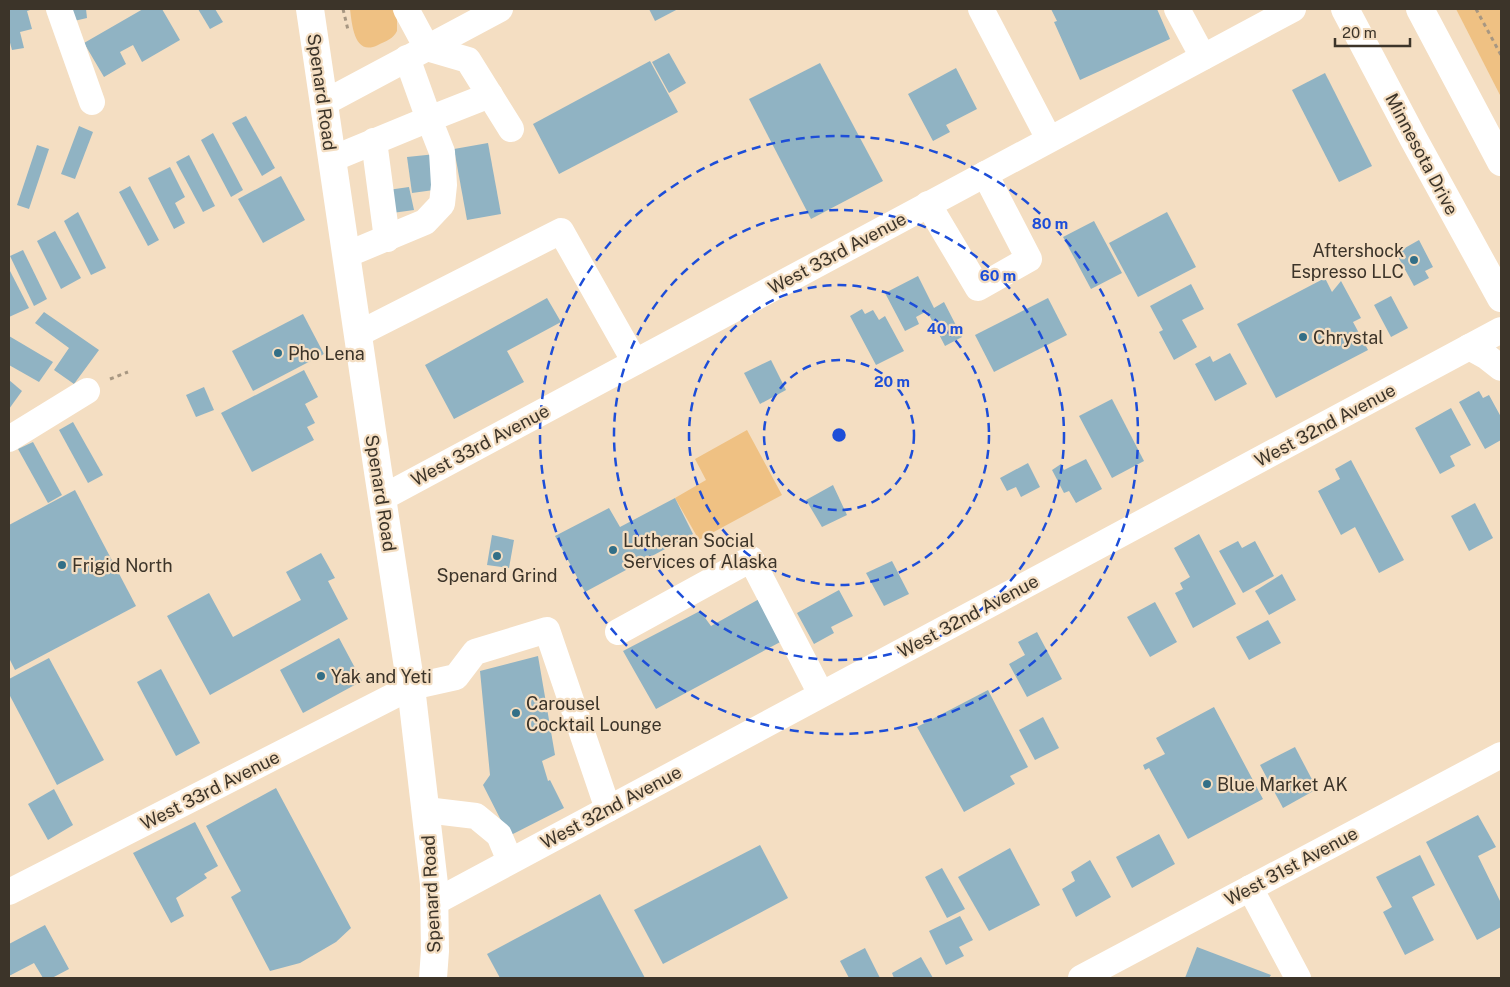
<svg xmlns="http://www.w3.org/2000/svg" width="1510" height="987" font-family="'Public Sans',sans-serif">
	<rect width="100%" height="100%" fill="#f4dec2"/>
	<g fill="#efc183">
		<path d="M350 9H392L397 18V31C393 39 386 41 378 45 354 57 352 24 350 9Z"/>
		<polygon points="1456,9 1501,9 1501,97"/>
		<polygon points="747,430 782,495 699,540 675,498 706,480 695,459"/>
	</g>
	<g fill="#90b3c3">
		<polygon points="9,9 33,9 27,11 32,29 20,32 24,48 12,50 9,39"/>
		<polygon points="72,9 86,9 87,18 74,21"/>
		<polygon points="143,9 162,9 180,40 142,62 133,45 120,52 126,64 104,77 84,43"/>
		<polygon points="198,9 215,9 223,22 210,29"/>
		<polygon points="649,9 678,9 655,21"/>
		<polygon points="1051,9 1157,9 1170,39 1080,80 1054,22 1057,21"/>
		<polygon points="669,53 686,83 669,93 652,62"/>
		<polygon points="650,61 678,112 559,174 533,124"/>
		<polygon points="820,63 883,181 811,219 749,99"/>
		<polygon points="956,68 977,109 946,125 950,132 933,141 908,94"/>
		<polygon points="1325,73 1372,166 1339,182 1292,90"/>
		<polygon points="246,116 275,168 262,176 232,123"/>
		<polygon points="79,126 93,132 75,179 61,174"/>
		<polygon points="213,133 243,190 231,197 201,140"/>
		<polygon points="488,143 501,214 467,220 454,149"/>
		<polygon points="37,145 49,149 29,209 17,205"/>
		<polygon points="436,154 441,189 412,193 407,157"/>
		<polygon points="189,155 215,206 203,212 176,162"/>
		<polygon points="170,167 185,197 175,203 185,223 174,229 148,178"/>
		<polygon points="281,176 305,220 263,243 238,199"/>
		<polygon points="130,186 159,240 148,246 119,192"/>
		<polygon points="409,187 414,210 385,214 381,191"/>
		<polygon points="78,212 106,268 91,275 64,221"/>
		<polygon points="1167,212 1196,267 1138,297 1109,243"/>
		<polygon points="1094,221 1122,273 1091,289 1063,237"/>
		<polygon points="55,231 81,278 61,289 37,241"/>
		<polygon points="1419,240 1433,267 1425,271 1429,278 1414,286 1396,253"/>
		<polygon points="23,250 47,299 34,306 10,256"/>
		<polygon points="9,269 29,308 9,317"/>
		<polygon points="918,276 934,308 944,302 962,337 945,346 927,311 916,317 919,324 905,331 885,293"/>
		<polygon points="1325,278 1332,292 1341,281 1361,318 1353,322 1368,350 1276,398 1237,324"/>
		<polygon points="1191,284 1204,309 1182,320 1197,347 1174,360 1159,332 1163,330 1150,306"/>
		<polygon points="1391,296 1408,328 1391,337 1374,305"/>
		<polygon points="547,298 561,322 507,351 524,382 454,419 425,365"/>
		<polygon points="1048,298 1067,335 994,372 975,335"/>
		<polygon points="862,309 865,314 873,310 879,320 885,316 904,351 876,365 850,316"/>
		<polygon points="44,312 99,350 74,384 54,370 69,348 35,323"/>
		<polygon points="303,314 324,354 253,391 232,351"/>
		<polygon points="9,336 53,362 39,382 9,365"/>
		<polygon points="1230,353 1247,384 1215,401 1195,364 1210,356 1213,362"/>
		<polygon points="771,360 786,390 760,404 744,373"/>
		<polygon points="304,370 318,397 305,404 315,423 307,427 314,440 252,472 221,413"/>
		<polygon points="9,380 22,391 9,409"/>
		<polygon points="204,387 214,410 196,417 186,395"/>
		<polygon points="1479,391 1483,398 1489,395 1501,417 1501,440 1485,449 1459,402"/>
		<polygon points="1112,399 1144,461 1112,478 1079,416"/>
		<polygon points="1451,408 1471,445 1450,456 1455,466 1440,474 1415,428"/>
		<polygon points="73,422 103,475 88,483 59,430"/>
		<polygon points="33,442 62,495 48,503 18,449"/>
		<polygon points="1086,459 1102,489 1076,503 1069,491 1064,493 1052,470 1061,464 1064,470"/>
		<polygon points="1351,460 1404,560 1379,573 1355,527 1341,535 1318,491 1340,479 1335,469"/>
		<polygon points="1028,463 1040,487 1021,497 1016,487 1007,491 1000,478"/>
		<polygon points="833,485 847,515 822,527 806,500"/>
		<polygon points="75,490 136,606 15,670 9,658 9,525"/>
		<polygon points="675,498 693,534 585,592 555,536 609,508 620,527"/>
		<polygon points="1475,503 1493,538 1469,551 1451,516"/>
		<polygon points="1199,534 1236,604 1193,628 1175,593 1183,589 1180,583 1190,577 1174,548"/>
		<polygon points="492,535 514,540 509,568 487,565"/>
		<polygon points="1238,541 1242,548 1255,541 1274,576 1243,593 1219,551"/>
		<polygon points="321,553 335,578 328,581 348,619 210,695 167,616 209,593 233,637 301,600 286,572"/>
		<polygon points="892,561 909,594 884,606 866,573"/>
		<polygon points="1282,574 1296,600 1269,615 1255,591"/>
		<polygon points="839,590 853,616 831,627 834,633 814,644 797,613"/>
		<polygon points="761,598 784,640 656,709 623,651 700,611 711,626"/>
		<polygon points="1155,602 1177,642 1150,657 1127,617"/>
		<polygon points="1268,620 1281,643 1249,660 1236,637"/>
		<polygon points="1037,632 1062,679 1027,697 1009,664 1025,655 1018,642"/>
		<polygon points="339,638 362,681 303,713 280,670"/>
		<polygon points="538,656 555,755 542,761 548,781 550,780 564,808 509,836 483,785 490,775 480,671"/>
		<polygon points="49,658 104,760 57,785 9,694 9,679"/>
		<polygon points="161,669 200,743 176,756 137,682"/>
		<polygon points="988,690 1028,767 1010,776 1015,784 964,812 917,727"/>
		<polygon points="1214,707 1263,799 1188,839 1149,768 1145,770 1143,765 1165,754 1156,738"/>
		<polygon points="1043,717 1059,748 1035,760 1019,730"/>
		<polygon points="1295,747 1317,789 1283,808 1260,765"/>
		<polygon points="276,788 351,928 336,942 300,963 270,971 231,897 241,891 206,826"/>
		<polygon points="54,789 73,825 48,840 28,804"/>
		<polygon points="1478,815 1496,847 1478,856 1501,903 1501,927 1477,940 1426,842"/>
		<polygon points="195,822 218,866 204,874 207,878 176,898 184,916 171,923 133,853"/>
		<polygon points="1159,834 1175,864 1132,888 1116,857"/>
		<polygon points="760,845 788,898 663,964 634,910"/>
		<polygon points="1010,848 1040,905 989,931 958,877"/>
		<polygon points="1420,855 1435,885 1412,897 1434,940 1405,955 1383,912 1392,907 1376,877"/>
		<polygon points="1090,860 1111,897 1076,917 1062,889 1075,881 1071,872"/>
		<polygon points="942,868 965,909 947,918 925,877"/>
		<polygon points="600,894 645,978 500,978 487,954"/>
		<polygon points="960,916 973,940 959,947 964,956 946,965 929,931"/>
		<polygon points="45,925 69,969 52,978 43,978 34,963 9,976 9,944"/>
		<polygon points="1197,947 1271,975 1269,978 1185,978"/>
		<polygon points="865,948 880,978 849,978 840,961"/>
		<polygon points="921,957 933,978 894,978 892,973"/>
	</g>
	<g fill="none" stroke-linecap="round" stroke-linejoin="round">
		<g stroke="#a79782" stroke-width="3" stroke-dasharray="4 4" stroke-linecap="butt">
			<polyline points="343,9 348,30"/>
			<polyline points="1476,9 1501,55"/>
			<polyline points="110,379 128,372"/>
		</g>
		<g stroke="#fff" stroke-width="26">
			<polyline points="59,9 92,102"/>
			<polyline points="406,9 427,48 468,60 511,129"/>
			<polyline points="981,9 1049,139"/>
			<polyline points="1177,9 1203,57"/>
			<polyline points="324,103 500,9"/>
			<polyline points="374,141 387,239"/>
			<polyline points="332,159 429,119 407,58"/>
			<polyline points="928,204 978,288 1029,259 985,174"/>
			<polyline points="346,255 425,222 442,204 444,185 442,152 429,119 490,95"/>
			<polyline points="358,334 561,231 635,362"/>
			<polyline points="1469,347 1487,357 1501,368"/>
			<polyline points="9,439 87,391"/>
			<polyline points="382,498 1293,9"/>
			<polyline points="618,632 751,559 821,694"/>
			<polyline points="426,810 476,816 499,835 510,861"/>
			<polyline points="1250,888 1298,978"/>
			<polyline points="9,892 411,687 456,677 475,652 547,630 608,809"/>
			<polyline points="435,902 1501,330"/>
			<polyline points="1081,978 1501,755"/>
		</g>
		<g stroke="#fff" stroke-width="28">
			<polyline points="310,9 377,465 411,687 434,884 435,951 433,978"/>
			<polyline points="1345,9 1413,138 1501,298"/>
			<polyline points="1420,9 1501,162"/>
		</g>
	</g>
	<g fill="none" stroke="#1d4ed8" stroke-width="2.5" stroke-dasharray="9 6">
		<circle cx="839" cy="435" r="75"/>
		<circle cx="839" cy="435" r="150"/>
		<circle cx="839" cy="435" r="225"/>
		<circle cx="839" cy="435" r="299"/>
	</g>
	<g fill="#336f87" stroke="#f4dec2" stroke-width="2">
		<circle cx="1414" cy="260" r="5"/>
		<circle cx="1303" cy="337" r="5"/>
		<circle cx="278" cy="353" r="5"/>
		<circle cx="613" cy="550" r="5"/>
		<circle cx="497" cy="556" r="5"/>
		<circle cx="62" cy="565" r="5"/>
		<circle cx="321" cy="676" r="5"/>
		<circle cx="516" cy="713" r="5"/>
		<circle cx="1207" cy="784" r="5"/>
	</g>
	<g text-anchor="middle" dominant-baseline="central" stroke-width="4.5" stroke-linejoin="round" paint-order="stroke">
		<g font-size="18" fill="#3c3429" stroke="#f4dec2">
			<text transform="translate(322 92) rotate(82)">Spenard Road</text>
			<text transform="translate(1422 154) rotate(62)">Minnesota Drive</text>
			<text transform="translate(837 253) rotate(-28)">West 33rd Avenue</text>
			<text transform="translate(1325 425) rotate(-28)">West 32nd Avenue</text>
			<text transform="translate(480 445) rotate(-28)">West 33rd Avenue</text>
			<text transform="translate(381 493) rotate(81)">Spenard Road</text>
			<text transform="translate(968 616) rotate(-28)">West 32nd Avenue</text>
			<text transform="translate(210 790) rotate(-27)">West 33rd Avenue</text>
			<text transform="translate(611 807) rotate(-28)">West 32nd Avenue</text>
			<text transform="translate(1291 866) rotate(-28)">West 31st Avenue</text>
			<text transform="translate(431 894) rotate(-93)">Spenard Road</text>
		</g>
		<g font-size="18" fill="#3c3429" stroke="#f4dec2" text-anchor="start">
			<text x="1404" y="250" text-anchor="end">Aftershock<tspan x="1404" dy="21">Espresso LLC</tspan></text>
			<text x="1313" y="337">Chrystal</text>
			<text x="288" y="353">Pho Lena</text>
			<text x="623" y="540">Lutheran Social<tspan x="623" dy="21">Services of Alaska</tspan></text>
			<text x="72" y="565">Frigid North</text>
			<text x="497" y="575" text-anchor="middle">Spenard Grind</text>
			<text x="331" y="676">Yak and Yeti</text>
			<text x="526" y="703">Carousel<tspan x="526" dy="21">Cocktail Lounge</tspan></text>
			<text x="1217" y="784">Blue Market AK</text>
		</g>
	</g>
	<circle cx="839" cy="435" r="8" fill="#1d4ed8" stroke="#f4dec2" stroke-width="2.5"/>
	<g font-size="15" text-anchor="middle" font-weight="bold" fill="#1d4ed8" stroke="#f4dec2" stroke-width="4.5" stroke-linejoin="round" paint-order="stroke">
		<text x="1050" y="229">80 m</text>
		<text x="998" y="281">60 m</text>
		<text x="945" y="334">40 m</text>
		<text x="892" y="387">20 m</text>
	</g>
	<rect width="1510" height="987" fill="none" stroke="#3c3429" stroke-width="20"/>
	<path d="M1335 38v8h75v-8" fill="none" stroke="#3c3429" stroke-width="2.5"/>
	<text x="1342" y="38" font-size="15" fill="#3c3429" stroke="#f4dec2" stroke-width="4" paint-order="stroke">20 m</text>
</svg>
